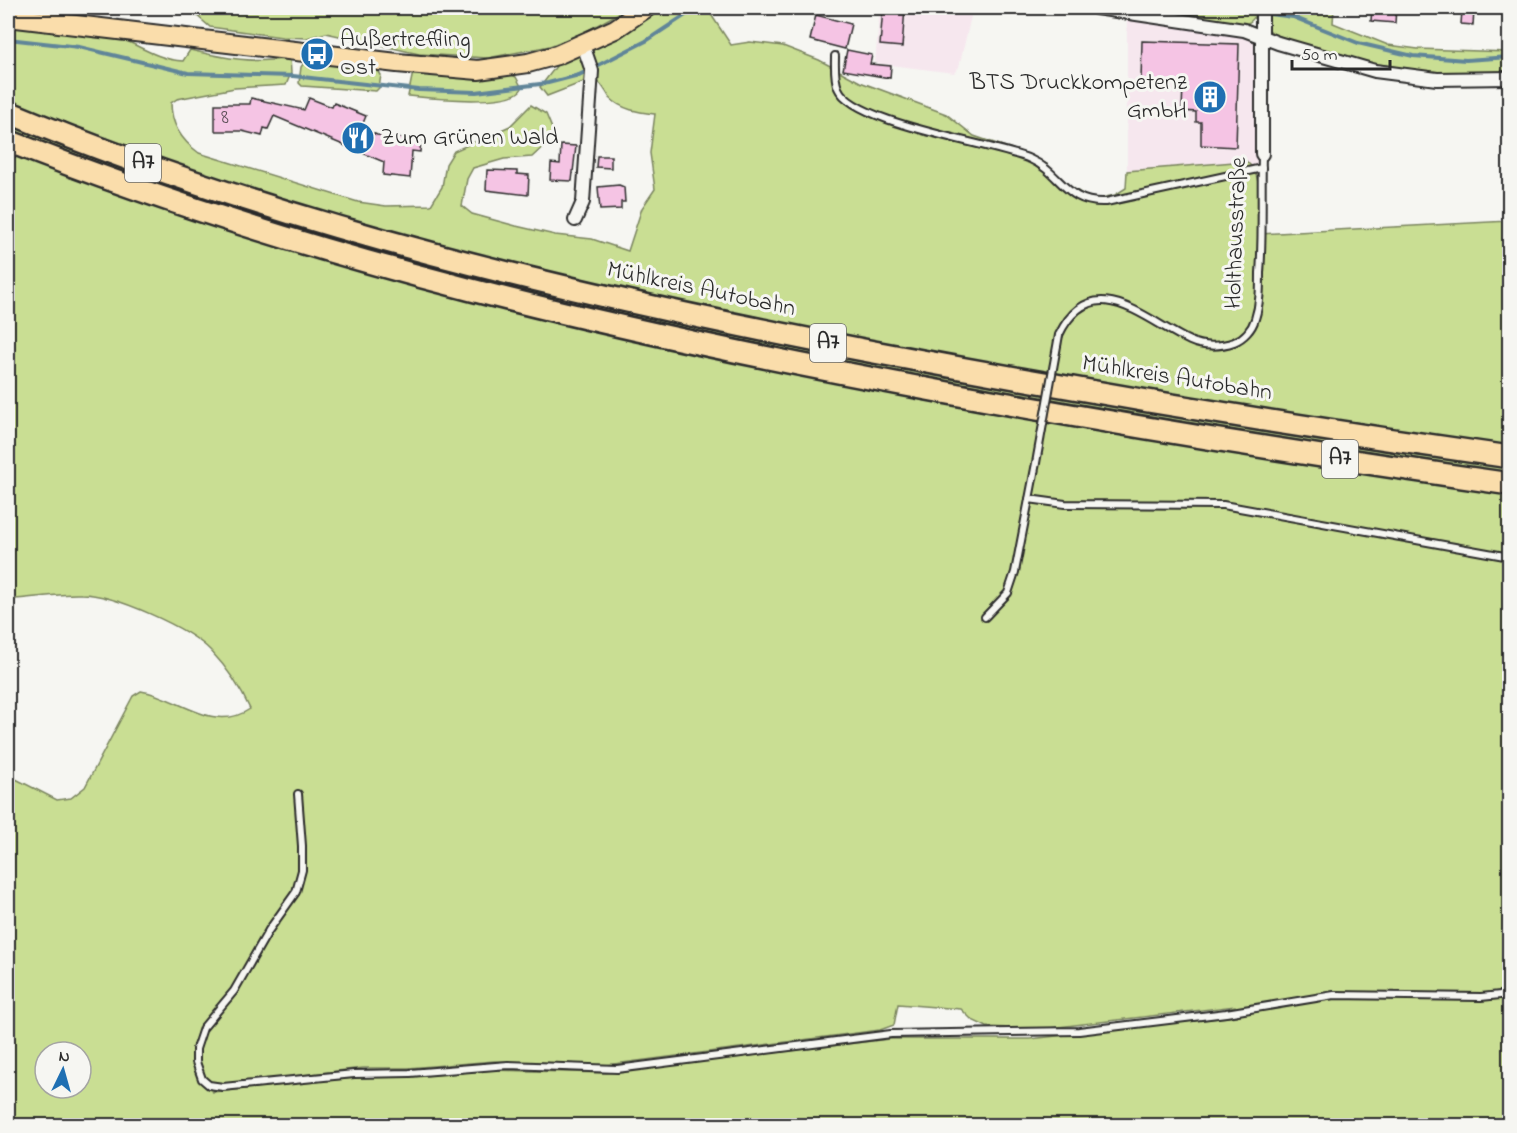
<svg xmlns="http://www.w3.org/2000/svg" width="1517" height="1133" font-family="'Indie Flower',sans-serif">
	<rect width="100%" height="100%" fill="#f6f6f2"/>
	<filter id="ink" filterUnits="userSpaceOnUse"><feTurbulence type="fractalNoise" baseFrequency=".0167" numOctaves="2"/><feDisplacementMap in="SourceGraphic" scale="12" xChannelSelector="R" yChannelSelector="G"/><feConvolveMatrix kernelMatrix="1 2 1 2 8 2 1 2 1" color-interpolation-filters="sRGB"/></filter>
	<g filter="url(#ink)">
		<g fill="#f6e7ee">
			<polygon points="880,8 973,8 959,67 954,73 875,63"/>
			<polygon points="1127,19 1235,33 1256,42 1258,178 1254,168 1245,161 1127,171"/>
		</g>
		<g fill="#c9de93" stroke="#7a845f" stroke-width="1.5" fill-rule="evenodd">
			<path d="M8 8H64L53 27C72 29 95 29 113 35 137 44 157 60 183 61L190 50C224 58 256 64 290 58L291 73 286 85 235 88 177 99 171 103C171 124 182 141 199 153L358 202 386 206 431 205 442 187 446 164 454 151 510 126 531 105 546 114 553 131 545 145 532 157 504 159 473 168 467 179 462 206 472 214 516 226 555 235 592 239 628 251 642 208 655 189 650 153 655 114C639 112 622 110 610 98 605 91 603 84 595 79L593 49 658 8H712L708 10 731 45 750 42 783 46 819 60 860 82 946 114 974 136 1029 155 1047 164 1063 182 1092 200 1115 195 1126 188 1127 171 1246 161C1267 178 1256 210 1258 234L1509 221V1125H8V775L57 800 71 798 85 787 133 696 141 691C179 697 213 734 250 709 240 687 228 669 211 651 189 628 114 594 81 594 57 593 32 599 8 599ZM898 1004 961 1009 972 1020 987 1027 1041 1029 1235 1006 1236 1016 1030 1039H889L606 1073 493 1070 409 1077H364L212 1092 225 1084 363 1068H408L495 1061 598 1066 880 1030 894 1025ZM45 1052H81V1088H45Z"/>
			<polygon points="188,8 628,8 587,31 550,46 488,58 419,54 326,33 307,38 282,37 210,27"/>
			<path d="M1122 8H1255C1255 17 1254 21 1245 24Z"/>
			<path d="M1267 8H1334L1333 23 1388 45 1418 49 1509 52V73C1446 76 1388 69 1327 52 1309 47 1290 43 1274 34L1268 29Z"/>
			<polygon points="581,55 587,69 586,81 547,96 540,87 557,65"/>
			<polygon points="306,60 377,69 381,75 379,88 376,91 302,86 299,83 301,67"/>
			<path d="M413 72 508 73 516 77 522 88C514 107 428 98 408 96Z"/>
		</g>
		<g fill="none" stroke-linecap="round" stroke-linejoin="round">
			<g stroke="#608599" stroke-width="4">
				<polyline points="1225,8 1293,17 1358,43 1413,56 1466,60 1510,57"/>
				<polyline points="8,39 79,47 188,73 293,76 419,90 476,92 548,83 579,75 646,41 696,8"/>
			</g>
		</g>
		<g fill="#f5c4e4" stroke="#2b2b2b" stroke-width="1.5">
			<polygon points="883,8 905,8 902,47 880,45"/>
			<polygon points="1372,8 1396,8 1395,23 1371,21"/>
			<polygon points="1462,11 1474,11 1473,25 1461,24"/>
			<polygon points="816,15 851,24 845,49 810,40"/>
			<polygon points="1142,41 1239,44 1236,147 1201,145 1201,122 1196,122 1196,112 1182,111 1183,83 1141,82"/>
			<polygon points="847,50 872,55 870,64 891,66 890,78 843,70"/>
			<polygon points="251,98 304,110 309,98 332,107 334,103 366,116 361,128 377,135 421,140 420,152 412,151 410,178 383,175 384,162 274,116 268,129 264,128 262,136 242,131 215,131 215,104 250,104"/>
			<polygon points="561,145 576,146 572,181 550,180 551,163 560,164"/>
			<polygon points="597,156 611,156 611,168 596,167"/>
			<polygon points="487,170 517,171 517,174 529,175 528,195 486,190"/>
			<polygon points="619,185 624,187 625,202 621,202 621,209 600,210 598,187"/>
		</g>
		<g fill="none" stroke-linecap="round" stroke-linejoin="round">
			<defs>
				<g id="lane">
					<path d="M835 56C835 66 834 78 838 88 853 124 993 143 1030 159 1062 173 1065 204 1106 202L1262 168"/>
					<path d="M1059 335C1092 266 1145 320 1190 341 1203 347 1220 347 1234 342 1244 338 1252 329 1255 319 1260 304 1260 289 1260 273 1263 234 1261 194 1262 154"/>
					<polyline points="1029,499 1065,504 1223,505 1510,557"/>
					<polyline points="985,617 1008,593 1015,572 1036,463"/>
					<polyline points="298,794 302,846 302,870 296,892 269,930 234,991 203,1028 196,1049 196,1062 202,1079 209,1085 223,1087 354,1074 410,1073 508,1065 617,1069 891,1034 1079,1031 1226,1013 1334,995 1481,997 1510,994"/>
				</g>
				<g id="street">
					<polyline points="1096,8 1244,30 1278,43 1375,71 1437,79 1510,78"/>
					<polyline points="1262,8 1262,154"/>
					<polyline points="575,220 583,202 592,71 583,45"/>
				</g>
				<polyline id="primary" points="8,17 397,63 478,70 528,63 557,55 615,29 646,8"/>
				<g id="highway">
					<path d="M8 112C285 227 580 296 874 352 1085 392 1297 427 1510 457"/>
					<path d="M8 141C311 261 623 333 943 392 1131 427 1320 457 1510 484"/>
				</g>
			</defs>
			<use href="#lane" stroke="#2b2b2b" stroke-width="10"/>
			<use href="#street" stroke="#2b2b2b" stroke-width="16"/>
			<use href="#primary" stroke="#2b2b2b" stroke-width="22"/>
			<use href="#highway" stroke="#2b2b2b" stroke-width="26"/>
			<use href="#lane" stroke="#f6f6f2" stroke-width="6"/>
			<use href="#street" stroke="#f6f6f2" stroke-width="12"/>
			<use href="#primary" stroke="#faddab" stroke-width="18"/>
			<use href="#highway" stroke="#faddab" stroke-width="21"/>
			<defs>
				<polyline id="lane-bridge" points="1036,463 1059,335"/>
			</defs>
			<use href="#lane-bridge" stroke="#2b2b2b" stroke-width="10" stroke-linecap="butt"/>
			<use href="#lane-bridge" stroke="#f6f6f2" stroke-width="6"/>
		</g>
	</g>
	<defs>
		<symbol id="bus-disc" viewBox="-11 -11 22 22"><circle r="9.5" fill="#1f6fb2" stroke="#f6f6f2"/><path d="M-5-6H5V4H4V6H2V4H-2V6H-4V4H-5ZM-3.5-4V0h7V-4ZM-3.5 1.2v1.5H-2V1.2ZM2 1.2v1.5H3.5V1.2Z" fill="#fff"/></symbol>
		<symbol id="building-disc" viewBox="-11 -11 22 22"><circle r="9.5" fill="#1f6fb2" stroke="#f6f6f2"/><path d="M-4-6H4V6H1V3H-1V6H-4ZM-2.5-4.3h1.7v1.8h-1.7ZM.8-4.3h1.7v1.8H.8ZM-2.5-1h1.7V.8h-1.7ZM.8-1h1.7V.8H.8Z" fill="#fff"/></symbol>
		<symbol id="restaurant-disc" viewBox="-11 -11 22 22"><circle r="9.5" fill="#1f6fb2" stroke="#f6f6f2"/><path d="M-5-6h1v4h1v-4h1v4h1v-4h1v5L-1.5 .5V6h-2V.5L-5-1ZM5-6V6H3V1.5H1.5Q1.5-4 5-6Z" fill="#fff"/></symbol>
	</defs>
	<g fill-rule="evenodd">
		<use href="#bus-disc" x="298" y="35" width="38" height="38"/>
		<use href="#building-disc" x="1191" y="78" width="38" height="38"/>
		<use href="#restaurant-disc" x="339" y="119" width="38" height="38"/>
	</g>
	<g text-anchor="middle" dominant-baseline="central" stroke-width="6" stroke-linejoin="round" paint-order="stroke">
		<g font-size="21" fill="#5e5159">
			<text x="225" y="118">8</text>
		</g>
		<g fill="#f6f6f2" stroke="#686867" stroke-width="1.5">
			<rect x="125" y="144" width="36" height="38" rx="4.5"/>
			<rect x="810" y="324" width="36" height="38" rx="4.5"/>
			<rect x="1322" y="440" width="36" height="38" rx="4.5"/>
		</g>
		<g font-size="22" font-weight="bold" fill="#2b2b2b">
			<text x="143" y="163">A7</text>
			<text x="828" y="343">A7</text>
			<text x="1340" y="459">A7</text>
		</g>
		<g font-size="24" fill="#2b2b2b" stroke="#f6f6f2" text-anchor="start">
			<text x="340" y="40">Außertreffling<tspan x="340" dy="28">Ost</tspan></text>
			<text x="1187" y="83" text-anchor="end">BTS Druckkompetenz<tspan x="1187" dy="28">GmbH</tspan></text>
			<text x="381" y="138">Zum Grünen Wald</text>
		</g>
		<g font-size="24" fill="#2b2b2b" stroke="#f6f6f2">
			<text transform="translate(1237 233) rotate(-88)">Holthausstraße</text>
			<text transform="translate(701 290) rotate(12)">Mühlkreis Autobahn</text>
			<text transform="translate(1177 379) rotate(9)">Mühlkreis Autobahn</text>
		</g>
	</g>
	<rect width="1517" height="1133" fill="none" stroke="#f6f6f2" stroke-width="30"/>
	<rect x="15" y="15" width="1487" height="1103" fill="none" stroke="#2b2b2b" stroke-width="2" filter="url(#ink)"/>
	<g transform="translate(63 1070) rotate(5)"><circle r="28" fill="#f6f6f2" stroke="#a5a5a2" stroke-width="1.5"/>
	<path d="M0-4.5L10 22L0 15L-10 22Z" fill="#1f6fb2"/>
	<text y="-9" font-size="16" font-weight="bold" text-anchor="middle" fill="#2b2b2b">N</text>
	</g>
	<path d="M1292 60v9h98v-9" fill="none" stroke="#2b2b2b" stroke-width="3"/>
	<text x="1301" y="60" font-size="18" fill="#2b2b2b" stroke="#f6f6f2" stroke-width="4.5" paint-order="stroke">50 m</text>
</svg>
